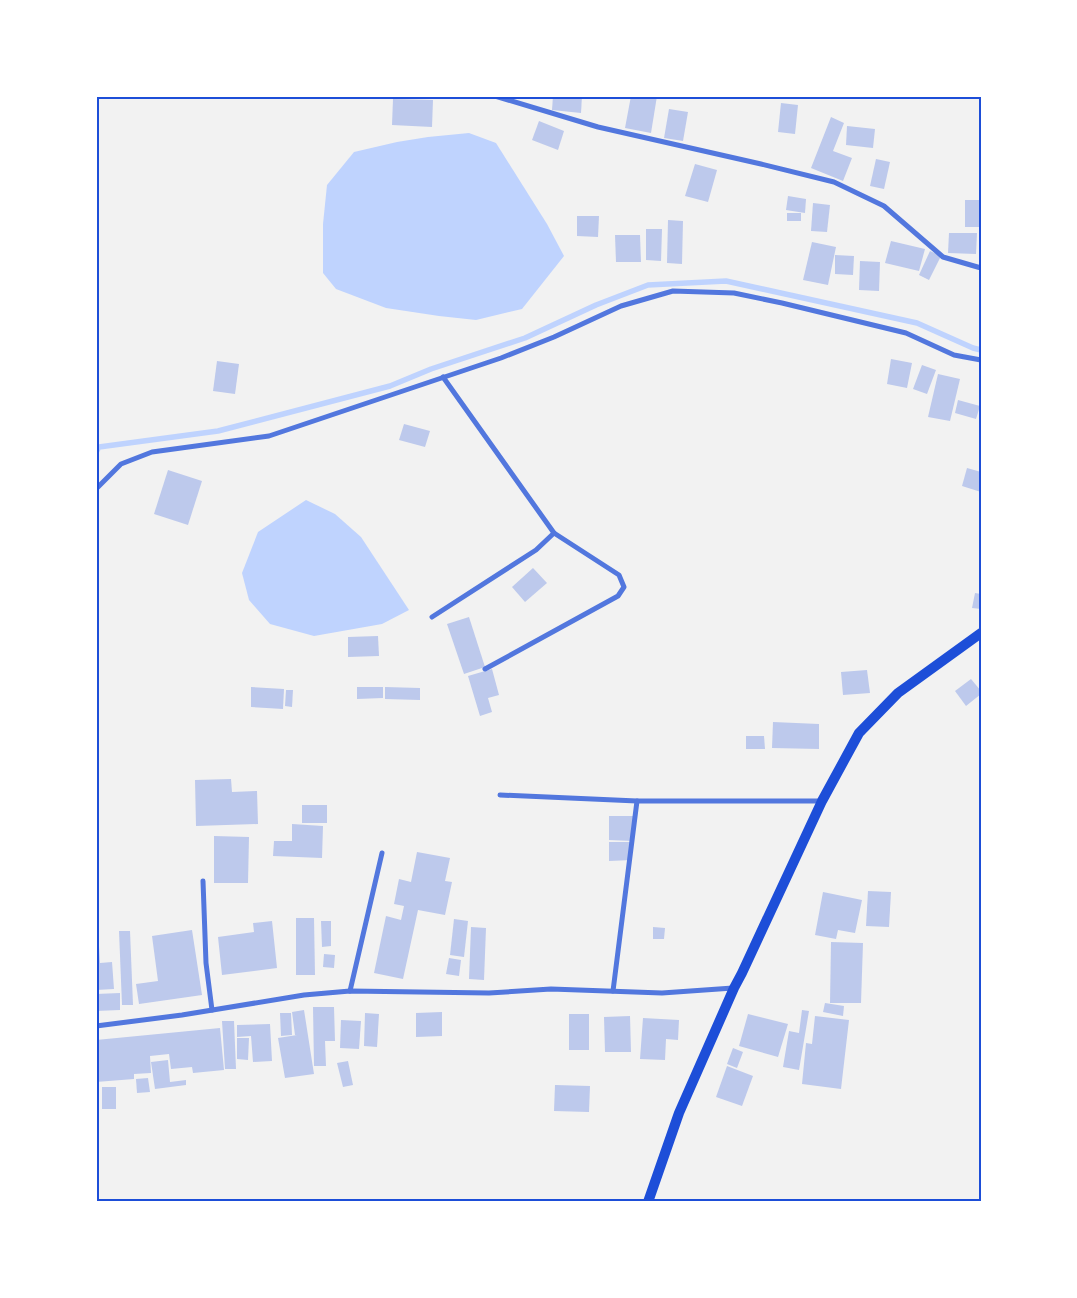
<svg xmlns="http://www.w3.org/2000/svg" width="1077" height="1298" font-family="Ubuntu,sans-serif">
	<rect width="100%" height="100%" fill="#f2f2f2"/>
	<g fill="#bfd3fe">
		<polygon points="469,133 496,143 547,224 564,256 522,309 476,320 439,316 386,308 336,289 323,273 323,224 327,185 354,152 397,142 428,137"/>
		<polygon points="306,500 335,514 361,537 409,610 382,624 314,636 270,624 249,600 242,573 258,532"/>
	</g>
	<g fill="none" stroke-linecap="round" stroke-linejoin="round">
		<polyline stroke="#bfd3fe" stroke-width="5.5" points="96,452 99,447 218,431 390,386 431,369 525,338 596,305 648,285 726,281 917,323 973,348 981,350"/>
	</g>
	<g fill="#bdc9ec">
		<polygon points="553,96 582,96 581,113 552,110"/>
		<polygon points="631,96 657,96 651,133 625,128"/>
		<polygon points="393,99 433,100 432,127 392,125"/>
		<polygon points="781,103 798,105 795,134 778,132"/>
		<polygon points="669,109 688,112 683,141 664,138"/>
		<polygon points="831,117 844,123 833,151 852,158 843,181 811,168"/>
		<polygon points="539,121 564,131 558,150 532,140"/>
		<polygon points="847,126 875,129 873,148 846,145"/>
		<polygon points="876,159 890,162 884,189 870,186"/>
		<polygon points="695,164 717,170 708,202 685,196"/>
		<polygon points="788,196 806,199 805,213 786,210"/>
		<rect x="965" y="200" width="16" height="27"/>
		<polygon points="813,203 830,205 827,232 811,231"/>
		<rect x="787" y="213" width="14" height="8"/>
		<polygon points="577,216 599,216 598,237 577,236"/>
		<polygon points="668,220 683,221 682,264 667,263"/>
		<polygon points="646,229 662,229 661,261 646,260"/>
		<polygon points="949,233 977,233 976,254 948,253"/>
		<polygon points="615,235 640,235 641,262 616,262"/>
		<polygon points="891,241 925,249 919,271 885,263"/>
		<polygon points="812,242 836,247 828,285 803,280"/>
		<polygon points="930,251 941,256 929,280 919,275"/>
		<polygon points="835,255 854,256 853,275 835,274"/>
		<polygon points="860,261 880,262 879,291 859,290"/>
		<polygon points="891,359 912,363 907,388 887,384"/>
		<polygon points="217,361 239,364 235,394 213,391"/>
		<polygon points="922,365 936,370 927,394 913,389"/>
		<polygon points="938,374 960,379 950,421 928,417"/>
		<polygon points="958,400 980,406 976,419 955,413"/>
		<polygon points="404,424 430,431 425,447 399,440"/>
		<polygon points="967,468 981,472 981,492 962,486"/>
		<polygon points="168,470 202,481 188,525 154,514"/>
		<polygon points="533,568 547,583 525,602 512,587"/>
		<polygon points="975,593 981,594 981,609 972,608"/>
		<polygon points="469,617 485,667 464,674 447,624"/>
		<polygon points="378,636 379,656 348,657 348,637"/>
		<polygon points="492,669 499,695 488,698 492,712 480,716 468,676"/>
		<polygon points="867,670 870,693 843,695 841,672"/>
		<polygon points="971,679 981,691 981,694 966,706 955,691"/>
		<polygon points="251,687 284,689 283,709 251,707"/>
		<polygon points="357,687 383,687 383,698 357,699"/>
		<polygon points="385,687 420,688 420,700 385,699"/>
		<polygon points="286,690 293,690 292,707 285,706"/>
		<polygon points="773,722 819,724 819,749 772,748"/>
		<polygon points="746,736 764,736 765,749 746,749"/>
		<polygon points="231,779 232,792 257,791 258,824 196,826 195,780"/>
		<rect x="302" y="805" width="25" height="18"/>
		<polygon points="609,816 634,816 633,841 609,840"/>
		<polygon points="292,824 323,826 322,858 273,856 274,841 292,841"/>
		<polygon points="214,836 249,837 248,883 214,883"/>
		<polygon points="609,842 631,842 632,860 609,861"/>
		<polygon points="417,852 450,858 445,881 452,882 445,915 418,910 403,979 374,973 386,916 401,920 404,906 394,904 399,879 411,882"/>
		<polygon points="868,891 891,892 889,927 866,926"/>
		<polygon points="823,892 862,900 855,933 838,930 836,939 815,935"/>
		<polygon points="296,918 314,918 315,975 296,975"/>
		<polygon points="454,919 468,921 464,957 450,955"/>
		<polygon points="272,921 277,968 222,975 218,937 254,932 253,923"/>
		<polygon points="321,921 331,921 331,946 322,947"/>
		<polygon points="471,927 486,928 484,980 469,979"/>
		<polygon points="653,927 665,928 664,939 653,939"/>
		<polygon points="192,930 202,995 139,1004 136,984 158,981 152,936"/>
		<polygon points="119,931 130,931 133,1005 122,1005"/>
		<polygon points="831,942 863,943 861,1003 830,1003"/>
		<polygon points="96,946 99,946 100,963 112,962 114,989 96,990"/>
		<polygon points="324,954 335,955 334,968 323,967"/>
		<polygon points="449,958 461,960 459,976 446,974"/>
		<polygon points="120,993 120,1010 96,1011 96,994"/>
		<polygon points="825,1003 844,1006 843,1016 823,1012"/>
		<polygon points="313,1007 334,1007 335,1041 325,1041 326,1066 314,1066"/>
		<polygon points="304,1010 314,1074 285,1078 278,1038 297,1035 295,1035 292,1012"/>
		<polygon points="802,1010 809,1011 799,1070 783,1067 789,1031 799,1033"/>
		<polygon points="442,1012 442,1036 416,1037 416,1013"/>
		<polygon points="280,1013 291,1013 292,1035 281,1036"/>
		<polygon points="365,1013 379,1014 377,1047 364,1046"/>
		<rect x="569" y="1014" width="20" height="36"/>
		<polygon points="748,1014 788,1024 778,1057 739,1046"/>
		<polygon points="630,1016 631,1052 605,1052 604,1017"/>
		<polygon points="815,1016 849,1020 841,1089 802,1084 806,1043 812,1044"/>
		<polygon points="643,1018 679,1020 678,1040 666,1039 665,1060 640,1059"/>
		<polygon points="341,1020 361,1021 359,1049 340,1048"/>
		<polygon points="222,1021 234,1021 236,1069 225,1069"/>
		<polygon points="270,1024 272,1061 253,1062 251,1036 237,1037 237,1025"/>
		<polygon points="220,1028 224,1070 193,1073 192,1067 171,1069 169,1054 150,1056 151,1073 134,1074 134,1079 96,1082 96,1040"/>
		<polygon points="237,1038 249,1038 248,1060 237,1059"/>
		<polygon points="733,1048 743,1052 737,1068 727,1064"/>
		<polygon points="168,1060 170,1082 186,1080 186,1085 155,1089 151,1062"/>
		<polygon points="348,1061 353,1085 343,1087 337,1063"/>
		<polygon points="727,1066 753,1076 742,1106 716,1097"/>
		<polygon points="148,1078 150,1092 137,1093 136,1079"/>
		<polygon points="555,1085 590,1086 589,1112 554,1111"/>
		<rect x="102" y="1087" width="14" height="22"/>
	</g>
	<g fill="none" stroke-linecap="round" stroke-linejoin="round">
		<g stroke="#5277de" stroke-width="5">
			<polyline points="495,96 598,127 761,164 834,182 884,206 943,257 981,268"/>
			<polyline points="96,489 121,464 152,452 269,436 501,358 554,337 621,306 673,291 734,293 782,303 906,333 954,355 981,360"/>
			<polyline points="432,617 536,550 554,533 443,377"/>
			<polyline points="485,669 618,596 624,587 619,575 554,533"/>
			<polyline points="500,795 637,801 821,801"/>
			<polyline points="203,881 206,963 212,1010"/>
			<polyline points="350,991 382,853"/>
			<polyline points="613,991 637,801"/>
			<polyline points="96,1026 182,1015 304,995 350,991 489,993 551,989 662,993 733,988"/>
		</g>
		<polyline stroke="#1d4ed8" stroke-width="10" points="648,1202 679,1113 734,988 742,973 822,801 859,733 898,693 981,633"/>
	</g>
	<rect width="1077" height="1298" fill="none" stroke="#ffffff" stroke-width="195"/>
	<rect x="98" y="98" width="882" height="1102" fill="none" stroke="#1d4ed8" stroke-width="2"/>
</svg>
